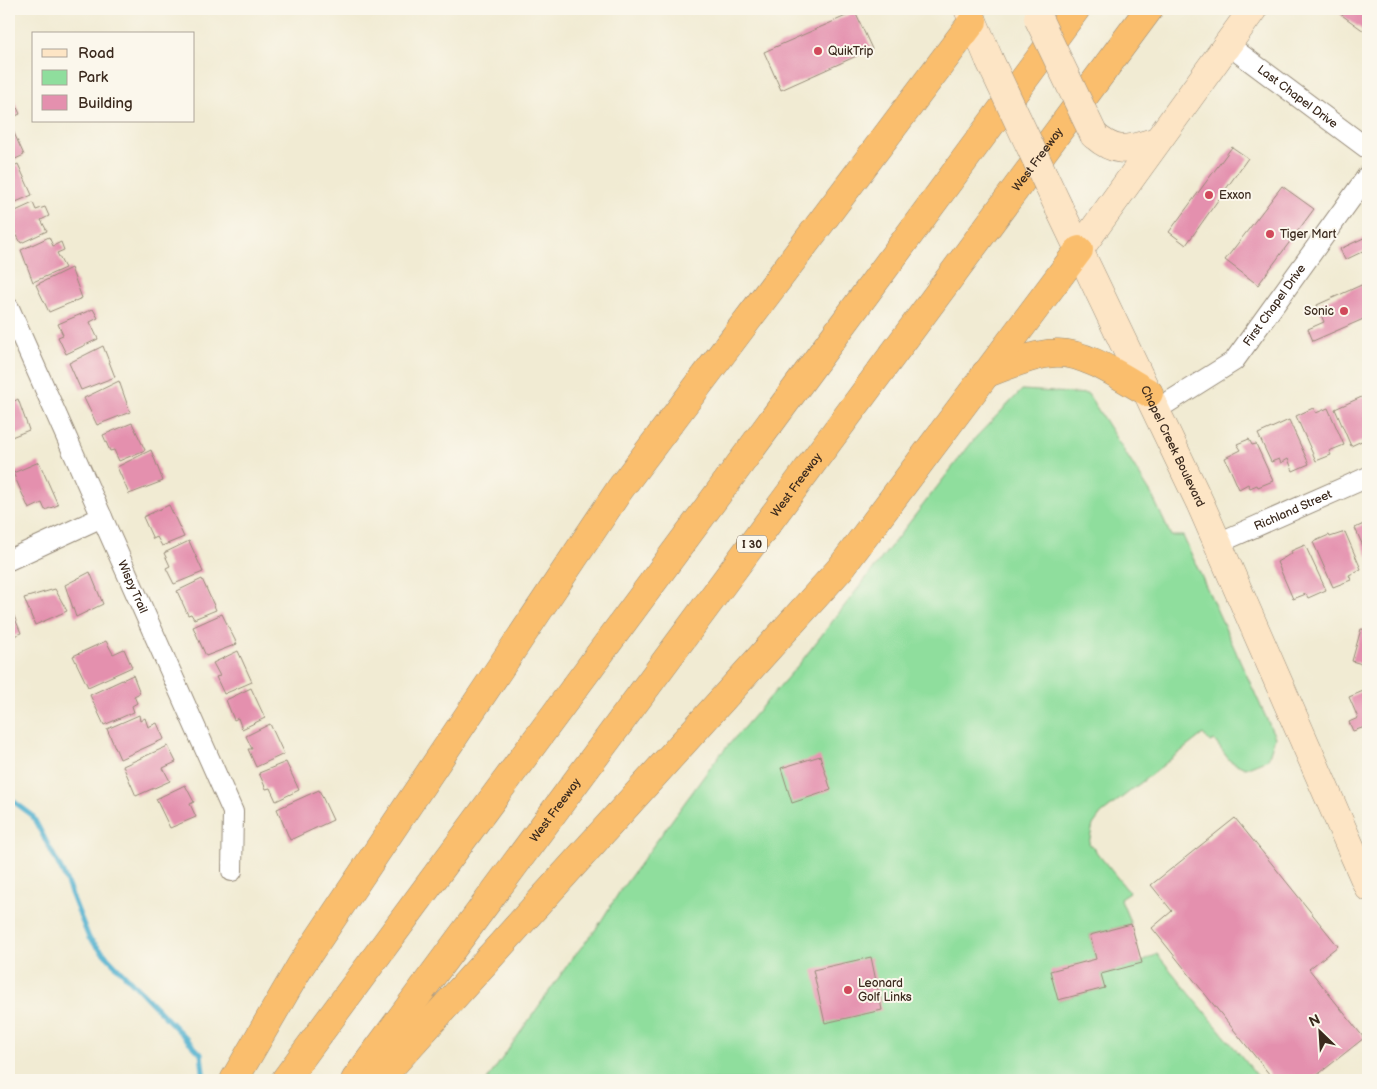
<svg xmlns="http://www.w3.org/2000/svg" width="1377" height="1089" font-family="'Balsamiq Sans',sans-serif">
	<rect width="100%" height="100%" fill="#fbf7ec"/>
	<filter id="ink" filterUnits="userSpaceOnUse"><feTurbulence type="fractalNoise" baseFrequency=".02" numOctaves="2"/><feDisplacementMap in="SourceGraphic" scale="10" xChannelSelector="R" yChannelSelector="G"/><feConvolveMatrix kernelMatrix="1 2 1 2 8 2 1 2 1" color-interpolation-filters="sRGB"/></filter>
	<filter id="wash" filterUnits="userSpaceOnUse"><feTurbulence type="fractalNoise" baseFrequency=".0096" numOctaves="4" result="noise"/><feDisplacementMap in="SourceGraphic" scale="20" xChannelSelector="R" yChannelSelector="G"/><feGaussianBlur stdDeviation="1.12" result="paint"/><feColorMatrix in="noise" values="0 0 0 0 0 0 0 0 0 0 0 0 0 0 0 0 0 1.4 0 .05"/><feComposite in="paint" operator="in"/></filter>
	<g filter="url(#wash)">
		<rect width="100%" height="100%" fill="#f1ebd3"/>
		<polygon fill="#8fde9d" stroke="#65845e" points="1022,390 1088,394 1152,495 1171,536 1183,536 1275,737 1268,759 1245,768 1230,761 1214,740 1210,742 1203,734 1101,814 1093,825 1089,843 1129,892 1120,898 1131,924 1090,935 1096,959 1058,1000 1104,988 1101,974 1141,963 1157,954 1261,1080 487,1080 571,960 596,929 620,891 718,757 800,663 976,437"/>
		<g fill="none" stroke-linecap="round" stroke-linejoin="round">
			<polyline stroke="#50b0cf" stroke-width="5" points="9,798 32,815 63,873 89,938 201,1054 204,1080"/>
		</g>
		<g id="blocks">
			<g fill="#e490ae">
				<polygon points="1342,9 1368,9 1368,34 1339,13"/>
				<polygon points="855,12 872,49 781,90 764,52"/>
				<polygon points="9,89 20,114 9,119"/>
				<polygon points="9,122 24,155 9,162"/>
				<polygon points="1232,147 1248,158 1186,245 1169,232"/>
				<polygon points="18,164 32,195 9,205 9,168"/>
				<polygon points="1282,186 1314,209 1258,285 1225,260"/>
				<polygon points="33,203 36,210 45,207 49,216 41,220 47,231 21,243 15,232 10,234 9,230 9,214"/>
				<polygon points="1368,236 1368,249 1345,260 1340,249"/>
				<polygon points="49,237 53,246 61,242 64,250 57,253 65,268 33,282 21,250"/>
				<polygon points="71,268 82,298 49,312 36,285"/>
				<polygon points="1368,282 1368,317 1313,341 1308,329 1324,322 1317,305"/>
				<polygon points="93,309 98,318 90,322 98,339 66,354 58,337 63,335 58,324"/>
				<polygon points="103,346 115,377 81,390 69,363"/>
				<polygon points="119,381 130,412 97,425 84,398"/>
				<polygon points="1366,395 1368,400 1368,438 1351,446 1335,409"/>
				<polygon points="18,399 29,430 9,438 9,404"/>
				<polygon points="1313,408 1316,413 1328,408 1344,445 1329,451 1331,455 1316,461 1296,416"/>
				<polygon points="1289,420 1309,464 1293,471 1288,459 1281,463 1279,459 1271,462 1258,434"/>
				<polygon points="132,423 145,450 119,461 114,450 110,451 103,435"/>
				<polygon points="1249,439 1252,445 1256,444 1273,481 1258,487 1257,485 1250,488 1248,484 1239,489 1225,458 1241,450 1237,444"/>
				<polygon points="151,450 163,481 129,494 117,467"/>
				<polygon points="39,462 58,505 45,510 42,503 29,509 13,473"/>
				<polygon points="169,505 184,537 162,546 157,537 153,539 143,517"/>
				<polygon points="1368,522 1368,557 1355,528"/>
				<polygon points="1345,532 1361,569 1349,575 1351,580 1333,587 1313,542 1329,535 1330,537"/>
				<polygon points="189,541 203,572 174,584 166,568 170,566 164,553"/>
				<polygon points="1305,545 1326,590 1308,598 1306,594 1293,599 1277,562 1292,553 1291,551"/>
				<polygon points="90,572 103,604 76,617 65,585"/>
				<polygon points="202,579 216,610 194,619 191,614 188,615 177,591"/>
				<polygon points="55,589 67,611 35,625 24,598"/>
				<polygon points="9,604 21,633 9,638"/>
				<polygon points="222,614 237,644 206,656 193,627"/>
				<polygon points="1361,629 1368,630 1368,666 1352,661"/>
				<polygon points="106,641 113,654 124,649 132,667 88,687 73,656"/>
				<polygon points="238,651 252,682 224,694 216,677 220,676 213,663"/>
				<polygon points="133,675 140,693 134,696 137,703 132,706 134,712 104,725 90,695"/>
				<polygon points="251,688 265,718 242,729 238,718 234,720 226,700"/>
				<polygon points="1368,689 1368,726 1353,731 1349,722 1358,718 1349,697"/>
				<polygon points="139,715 140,721 145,718 148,727 157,723 164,739 120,759 107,729"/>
				<polygon points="270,724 284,754 256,767 248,749 252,749 246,736"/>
				<polygon points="168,746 176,762 163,768 170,781 136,796 123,766"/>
				<polygon points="820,756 831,790 792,803 781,768"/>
				<polygon points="286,762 299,790 276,801 270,788 266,789 259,773"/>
				<polygon points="185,785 194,802 190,804 196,817 170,828 156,799"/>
				<polygon points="319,790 333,820 290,840 277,809"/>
				<polygon points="1235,818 1338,946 1309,969 1364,1038 1311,1080 1274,1080 1152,928 1172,911 1151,885"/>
				<polygon points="1131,924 1142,963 1101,974 1105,988 1058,1000 1050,971 1096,959 1090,935"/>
				<polygon points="871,957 882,1010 825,1023 813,970"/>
			</g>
		</g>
	</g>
	<g filter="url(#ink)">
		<use href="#blocks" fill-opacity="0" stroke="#968a78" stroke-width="1"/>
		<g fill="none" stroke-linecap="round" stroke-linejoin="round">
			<defs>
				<g id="street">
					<path id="s1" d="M1227 44 1368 149"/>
					<path id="s2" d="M9 308 233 812 232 871"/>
					<path id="s3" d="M1156 410 1234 361 1368 175"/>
					<path id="s4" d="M1216 544 1368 477"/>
					<polyline points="9,560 102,517"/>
				</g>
				<g id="secondary">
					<polyline points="968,9 989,59"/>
					<path d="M1094 135C1118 156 1129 149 1157 141"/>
					<path id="s5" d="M1059 208 1200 503 1368 887"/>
					<polyline points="1079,250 1253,9"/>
				</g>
				<g id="highway">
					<path d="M985 374C1008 366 1032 354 1056 353 1084 351 1124 379 1149 393"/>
					<polyline points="234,1080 301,965 620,489 973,21"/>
					<polyline points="285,1080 1076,9"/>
					<path id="s6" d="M355 1080 1149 9"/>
					<polyline points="379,1080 840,569 1079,250"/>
				</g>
			</defs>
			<use href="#street" stroke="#968a78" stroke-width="22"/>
			<use href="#secondary" stroke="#968a78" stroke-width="29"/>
			<use href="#highway" stroke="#968a78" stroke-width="29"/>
			<use href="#street" stroke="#fff" stroke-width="20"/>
			<use href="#secondary" stroke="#fde5c5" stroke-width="28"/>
			<use href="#highway" stroke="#fabe6d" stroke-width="28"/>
			<defs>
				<g id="secondary-bridge">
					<polyline points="1038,18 1094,135"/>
					<polyline points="989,59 1059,208"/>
				</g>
			</defs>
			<use href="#secondary-bridge" stroke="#968a78" stroke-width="29" stroke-linecap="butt"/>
			<use href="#secondary-bridge" stroke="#fde5c5" stroke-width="28"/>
		</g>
	</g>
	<g fill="#d1495b" stroke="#fbf7ec" stroke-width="2">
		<circle cx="818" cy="51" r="5"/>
		<circle cx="1209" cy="195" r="5"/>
		<circle cx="1270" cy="234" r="5"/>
		<circle cx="1344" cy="311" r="5"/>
		<circle cx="848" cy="990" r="5"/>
	</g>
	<g text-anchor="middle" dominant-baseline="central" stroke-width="4" stroke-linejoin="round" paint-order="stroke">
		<rect fill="#fbf7ec" stroke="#75685c" stroke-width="1" x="737" y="535.5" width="30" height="17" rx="4"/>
		<g font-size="11" font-weight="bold" fill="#3b2a1e">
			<text x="752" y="544">I 30</text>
		</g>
		<g font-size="12" fill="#3b2a1e" stroke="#fbf7ec" text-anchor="start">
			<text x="828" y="51">QuikTrip</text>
			<text x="1219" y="195">Exxon</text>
			<text x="1280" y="234">Tiger Mart</text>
			<text x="1334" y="311" text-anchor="end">Sonic</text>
			<text x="858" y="983">Leonard<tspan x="858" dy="14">Golf Links</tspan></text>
		</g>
		<g font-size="12" fill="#3b2a1e" stroke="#fbf7ec">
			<text stroke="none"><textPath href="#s1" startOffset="88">Last Chapel Drive</textPath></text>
			<text stroke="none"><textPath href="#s6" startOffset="1146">West Freeway</textPath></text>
			<text stroke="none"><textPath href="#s3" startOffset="161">First Chapel Drive</textPath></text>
			<text stroke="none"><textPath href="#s5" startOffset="264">Chapel Creek Boulevard</textPath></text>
			<text stroke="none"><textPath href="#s6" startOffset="741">West Freeway</textPath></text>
			<text stroke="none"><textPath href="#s4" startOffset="84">Richland Street</textPath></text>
			<text stroke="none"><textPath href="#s2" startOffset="305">Wispy Trail</textPath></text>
			<text stroke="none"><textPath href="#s6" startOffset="336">West Freeway</textPath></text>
		</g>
	</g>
	<rect width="1377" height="1089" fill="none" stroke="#fbf7ec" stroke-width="30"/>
	<rect x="32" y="32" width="162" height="90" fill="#fbf7ec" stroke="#aea59a"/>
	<rect x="42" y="49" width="25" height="8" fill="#fde5c5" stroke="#aea59a"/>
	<text x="78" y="58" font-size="15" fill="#3b2a1e">Road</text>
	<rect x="42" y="70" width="25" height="15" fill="#8fde9d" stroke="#aea59a"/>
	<text x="78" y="82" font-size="15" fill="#3b2a1e">Park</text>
	<rect x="42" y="95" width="25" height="15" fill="#e490ae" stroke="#aea59a"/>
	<text x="78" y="108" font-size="15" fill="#3b2a1e">Building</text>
	<g transform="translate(1320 1032) rotate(335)" stroke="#fbf7ec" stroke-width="4" paint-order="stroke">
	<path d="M0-4L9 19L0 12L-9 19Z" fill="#3b2a1e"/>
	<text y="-8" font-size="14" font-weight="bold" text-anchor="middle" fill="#3b2a1e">N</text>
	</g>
</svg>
